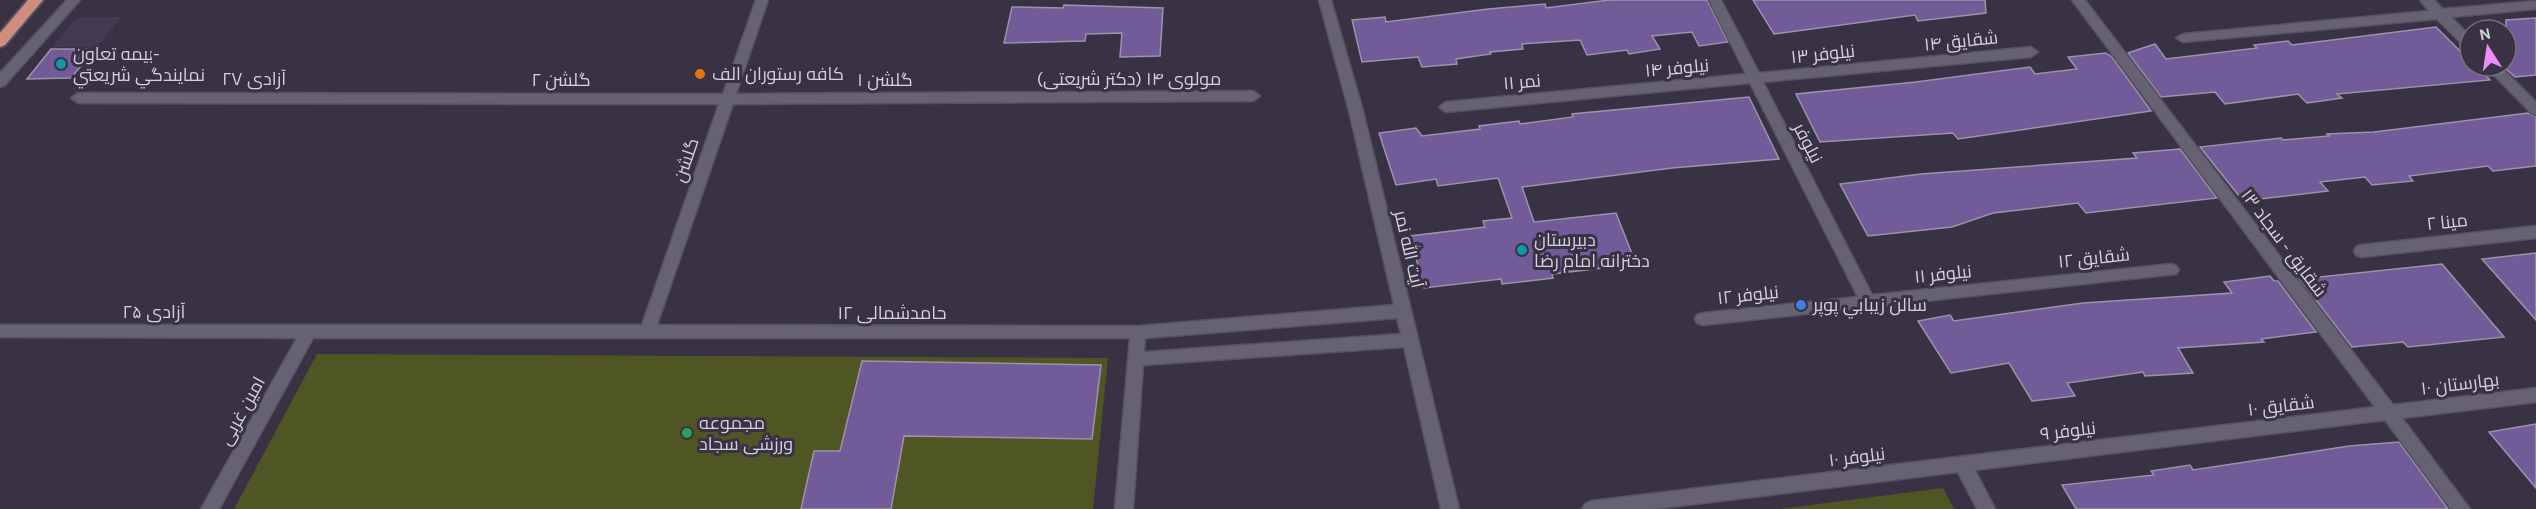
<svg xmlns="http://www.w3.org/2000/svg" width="2536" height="509" font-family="Karla,Cairo,sans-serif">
	<rect width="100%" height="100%" fill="#383244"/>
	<polygon fill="#433b53" points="77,17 121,17 97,47 52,47"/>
	<g fill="#505524">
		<polygon points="317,354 1108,358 1093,509 234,509"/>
		<polygon points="1943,488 1954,509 1779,509"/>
	</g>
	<g fill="#715b98" stroke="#9b94a9" stroke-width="1.5">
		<polygon points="1609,0 1707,0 1728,42 1699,46 1692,32 1652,36 1660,49 1629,54 1627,50 1587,55 1580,40 1522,44 1523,49 1490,52 1491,54 1456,59 1457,64 1422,67 1418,57 1362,62 1352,20 1385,17 1386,22 1488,9 1545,4 1546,8"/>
		<polygon points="1753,0 1985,0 1986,13 1918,21 1915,15 1774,34"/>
		<polygon points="1064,5 1163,8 1160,56 1120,57 1122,33 1086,34 1085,41 1004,43 1012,7 1063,8"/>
		<polygon points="2536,18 2536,75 2515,77 2506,69 2506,20"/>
		<polygon points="2436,27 2470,61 2470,66 2476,66 2490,80 2337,94 2342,98 2307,103 2298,94 2225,104 2215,92 2161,97 2128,53 2155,44 2166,59 2257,48 2254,45 2288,41 2292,45"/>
		<polygon points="51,49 95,49 71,78 27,79"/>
		<polygon points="2106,53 2112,57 2151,111 1958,139 1953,133 1820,142 1796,94 1916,82 2030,67 2035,74 2077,69 2068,57"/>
		<polygon points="1749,97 1779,159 1672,168 1522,187 1534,222 1616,213 1636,264 1552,274 1553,278 1502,284 1501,279 1424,288 1410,236 1485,227 1483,221 1512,218 1498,178 1438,186 1436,179 1396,185 1379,133 1416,128 1422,136 1480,129 1479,126 1519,121 1520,124 1573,117 1572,114"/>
		<polygon points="2528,113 2536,117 2536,166 2493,171 2488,166 2409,176 2413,181 2372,185 2365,177 2320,182 2328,191 2243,201 2200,147 2281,138 2283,140 2329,136 2327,134 2374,132"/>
		<polygon points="2180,149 2217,198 2086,213 2078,203 1993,213 1952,227 1868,236 1840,184 1921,174 2137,158 2133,153"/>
		<polygon points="2536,253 2536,320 2482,259"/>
		<polygon points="2442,264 2504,337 2408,347 2403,342 2352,347 2300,279"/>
		<polygon points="2270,276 2274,281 2278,281 2316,332 2261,339 2264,342 2178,348 2193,373 2145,376 2143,372 2067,383 2075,396 2032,401 2009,363 1951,373 1918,321 1950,315 1954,321 2083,303 2232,293 2224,282"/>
		<polygon points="862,361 1101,365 1092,439 904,436 891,509 801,509 814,451 840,451"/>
		<polygon points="2536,424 2536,488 2489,432"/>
		<polygon points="2399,442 2448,509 2076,509 2062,485 2154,475 2151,471 2190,465 2193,470 2349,446"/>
	</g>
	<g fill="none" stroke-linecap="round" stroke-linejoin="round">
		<defs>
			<g id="minor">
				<polygon points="67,0 80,0 5,85 0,87 0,73"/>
				<path d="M756 0H768L736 94 1253 91 1260 96 1253 101 733 104 657 325 1138 326 1394 305 1349 111 1319 0H1331L1363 111 1459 509H1441L1404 347 1143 365 1133 509H1115L1130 338H313L219 509H201L297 338 0 337V325H642L719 104 78 103 71 98 78 93 723 94ZM1397 318 1401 334 1144 352 1145 338Z"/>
				<polygon points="1709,0 1721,0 1759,73 2031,47 2038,52 2031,57 1763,82 1872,295 2171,264 2176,266 2179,270 2176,274 1703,325 1697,323 1695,319 1697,315 1703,313 1858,297 1750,83 1446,112 1439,107 1446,102 1746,74"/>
				<polygon points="2072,0 2085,0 2393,405 2536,388 2536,402 2402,418 2470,509 2451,509 2385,420 1975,470 1995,509 1977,509 1958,472 1654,509 1582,509 1585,504 1591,501 2375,407"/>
				<polygon points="2420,0 2434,0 2443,9 2536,1 2536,9 2451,17 2470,36 2470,48 2465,47 2437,19 2183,42 2176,38 2183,34 2429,11"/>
				<polygon points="2485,66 2500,66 2536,102 2536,115 2531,113"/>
				<polygon points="2536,226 2536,238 2361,257 2356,255 2354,251 2356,247 2361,245"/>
			</g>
			<polygon id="trunk" points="28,0 43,0 5,45 0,47 0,33"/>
		</defs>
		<use href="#minor" stroke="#55515f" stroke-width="3"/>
		<use href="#trunk" stroke="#55515f" stroke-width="4"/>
		<use href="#minor" fill="#676174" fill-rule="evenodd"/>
		<use href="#trunk" fill="#d08c7d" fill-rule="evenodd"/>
	</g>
	<g fill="#0f9aa8" stroke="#383244" stroke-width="2">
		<circle cx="61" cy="64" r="6"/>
		<circle cx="1522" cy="250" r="6"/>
	</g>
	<circle fill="#e8710a" stroke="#383244" stroke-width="2" cx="700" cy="74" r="6"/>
	<circle fill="#3f7fe0" stroke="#383244" stroke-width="2" cx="1801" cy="305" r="6"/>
	<circle fill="#2e9e5b" stroke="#383244" stroke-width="2" cx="687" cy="433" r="6"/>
	<g text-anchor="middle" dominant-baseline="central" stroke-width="6" stroke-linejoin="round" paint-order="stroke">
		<g font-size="18" fill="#d4d1dc" stroke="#383244">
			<text transform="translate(1961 41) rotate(-6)">شقایق ۱۴</text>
			<text transform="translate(1823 54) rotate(-6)">نیلوفر ۱۳</text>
			<text transform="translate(1677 68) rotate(-5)">نیلوفر ۱۴</text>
			<text x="254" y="79">۲۷ آزادی</text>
			<text x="1129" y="79">مولوی ۱۴ (دکتر شریعتی)</text>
			<text x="561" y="80">گلشن ۲</text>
			<text x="885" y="80">گلشن ۱</text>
			<text transform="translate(1522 82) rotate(-5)">نمر ۱۱</text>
			<text transform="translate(1808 143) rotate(63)">نیلوفر</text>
			<text transform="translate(686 160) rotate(-71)">گلشن</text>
			<text transform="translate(2447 222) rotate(-6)">مینا ۲</text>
			<text transform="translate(2284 243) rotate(53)">شقایق - سجاد ۱۳</text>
			<text transform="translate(1409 249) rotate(77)">آیت الله نمر</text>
			<text transform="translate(2094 258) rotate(-6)">شقایق ۱۲</text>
			<text transform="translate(1943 274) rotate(-6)">نیلوفر ۱۱</text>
			<text transform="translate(1748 295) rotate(-6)">نیلوفر ۱۲</text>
			<text x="154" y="312">آزادی ۲۵</text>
			<text x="892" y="313">حامدشمالی ۱۲</text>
			<text transform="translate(2460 384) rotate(-7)">بهارستان ۱۰</text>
			<text transform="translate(2281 406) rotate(-7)">شقایق ۱۰</text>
			<text transform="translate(242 411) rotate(-61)">امین غربی</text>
			<text transform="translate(2068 431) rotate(-7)">نیلوفر ۹</text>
			<text transform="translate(1857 457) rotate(-7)">نیلوفر ۱۰</text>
		</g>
		<g font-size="18" fill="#d4d1dc" stroke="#383244" text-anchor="start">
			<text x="73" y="54">بيمه تعاون-<tspan x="73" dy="21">نمايندگي شريعتي</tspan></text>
			<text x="712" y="74">کافه رستوران الف</text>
			<text x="1534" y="240">دبیرستان<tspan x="1534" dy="21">دخترانه امام رضا</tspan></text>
			<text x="1813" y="305">سالن زيبابي پوپر</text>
			<text x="699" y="423">مجموعه<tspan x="699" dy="21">ورزشی سجاد</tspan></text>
		</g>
	</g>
	<g transform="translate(2488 48) rotate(348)"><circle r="28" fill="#383244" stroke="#767281" stroke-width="1.5"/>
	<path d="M0-4.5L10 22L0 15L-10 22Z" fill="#ec8cfa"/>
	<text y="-9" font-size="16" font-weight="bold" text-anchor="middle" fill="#d4d1dc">N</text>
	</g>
</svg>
